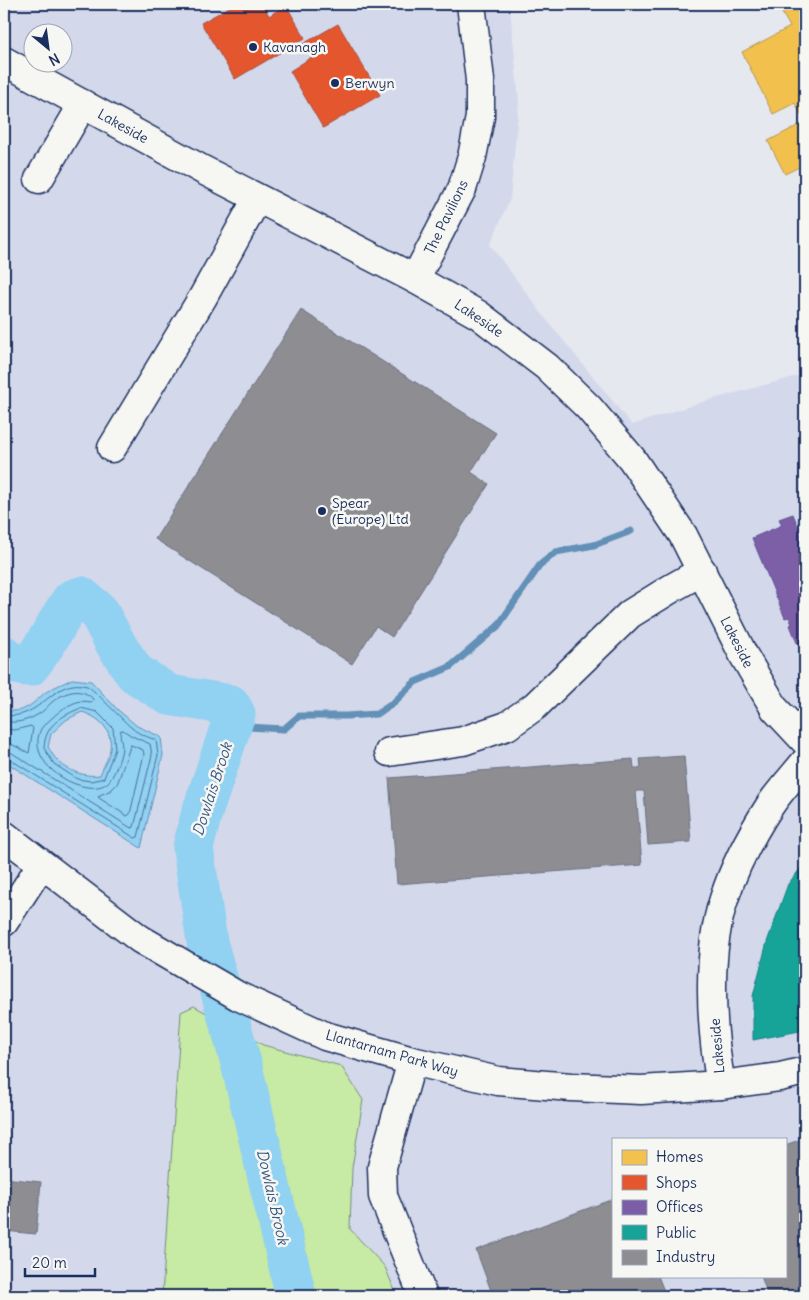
<svg xmlns="http://www.w3.org/2000/svg" width="809" height="1300" font-family="Delius,sans-serif">
	<rect width="100%" height="100%" fill="#e6e8ef"/>
	<filter id="ink" filterUnits="userSpaceOnUse"><feTurbulence type="fractalNoise" baseFrequency=".02" numOctaves="2"/><feDisplacementMap in="SourceGraphic" scale="10" xChannelSelector="R" yChannelSelector="G"/><feConvolveMatrix kernelMatrix="1 2 1 2 8 2 1 2 1" color-interpolation-filters="sRGB"/></filter>
	<g filter="url(#ink)">
		<path fill="#d3d8eb" fill-rule="evenodd" d="M4 4H512L510 7 519 102 510 199 490 245 546 319 632 425 702 402 805 374V1296H397L385 1267 350 1229 352 1168 363 1100 341 1066 263 1045 194 1006 181 1012 162 1296H4ZM32 32H62V62H32ZM613 1139H785V1276H613Z"/>
		<polygon fill="#c7eaa4" stroke="#718c81" points="194,1006 263,1045 341,1066 363,1100 352,1168 350,1229 385,1267 397,1296 162,1296 181,1012"/>
		<path fill="#91d1f2" stroke="#6290b7" fill-rule="evenodd" d="M72 679 91 681 118 710 137 726 161 737 163 755 141 848 4 761V710C26 714 31 704 46 692 54 687 64 683 72 679ZM82 712C99 717 113 730 110 749 109 757 103 767 100 775 85 777 69 772 58 761 54 758 51 751 48 747L51 734 66 720Z"/>
		<polygon fill="#f2c14e" stroke="#b29553" points="777,4 805,4 805,164 785,174 768,141 805,122 795,103 773,114 742,52 790,27"/>
		<g fill="#e4572e" stroke="#a84b3c">
			<polygon points="235,4 263,4 269,16 286,5 305,38 235,79 201,23"/>
			<polygon points="338,24 380,95 323,128 290,71 312,57 303,44"/>
		</g>
		<polygon fill="#7b5ea7" stroke="#5e5091" points="793,514 805,544 805,649 797,643 790,625 792,624 789,617 785,618 752,538 782,525 779,519"/>
		<polygon fill="#17a398" stroke="#188087" points="805,863 805,1030 753,1040 753,996 767,942 788,884"/>
		<g fill="#8d8d92" stroke="#6b7182">
			<polygon points="301,310 496,433 471,472 489,484 392,637 376,626 352,664 155,539"/>
			<polygon points="684,756 691,842 648,845 644,791 636,791 642,865 397,884 389,778 633,759 634,768 641,768 640,759"/>
			<polygon points="805,1138 805,1296 768,1296 761,1276 785,1276 785,1145"/>
			<polygon points="4,1178 41,1182 36,1234 4,1231"/>
			<polygon points="613,1199 613,1276 658,1276 666,1296 493,1296 476,1250"/>
		</g>
		<g fill="none" stroke-linecap="round" stroke-linejoin="round">
			<g stroke="#4a7099" stroke-width="1">
				<path d="M81 708 97 712 113 728 115 749 104 778 91 781 77 779 54 764 44 748C45 725 61 716 81 708Z"/>
				<path d="M4 715C41 722 53 676 87 686 92 687 124 722 132 728 138 734 148 737 156 740L158 755 138 837 135 838 8 758 4 757"/>
				<path d="M4 721C15 724 27 721 37 715 43 712 47 707 52 702 64 692 81 686 93 699L92 702C88 702 85 701 81 701 70 703 59 711 52 718 48 722 43 725 41 729 22 768 94 803 110 780 115 773 121 757 122 748 122 742 119 736 121 730H123L132 736 150 744 152 755 134 827 131 828 12 753 4 751"/>
				<polyline points="4,729 15,730 31,726 33,728 29,753 13,745 4,743"/>
				<polygon points="131,745 143,750 144,754 130,814 127,816 99,798 98,796 111,790 117,784"/>
			</g>
			<polyline stroke="#6290b7" stroke-width="7" points="231,726 284,729 299,716 346,716 377,714 392,704 415,682 450,667 498,626 540,565 556,552 594,545 631,531"/>
			<path stroke="#91d1f2" stroke-width="41" d="M4 656C11 664 19 666 29 666 47 646 57 621 72 600L81 597 98 611 117 646 135 673 169 695 230 705 235 714 201 816 193 848 207 942 241 1063 296 1296"/>
			<defs>
				<g id="minor">
					<polyline points="4,61 203,170 415,279 479,315 547,367 589,408 632,459 683,535 744,656 775,709 805,741"/>
					<polyline points="39,179 83,104"/>
					<polyline points="415,279 462,189 472,157 480,117 480,80 471,4"/>
					<polyline points="112,448 203,297 257,199"/>
					<polyline points="389,752 463,741 507,726 535,706 630,614 672,588 702,571"/>
					<polyline points="4,835 140,939 238,996 325,1036 412,1061 498,1081 571,1087 641,1090 721,1085 780,1077 805,1071"/>
					<polyline points="4,922 41,865"/>
					<polyline points="412,1061 382,1167 383,1196 423,1296"/>
					<path d="M721 1085C711 1030 706 953 724 899 734 867 751 835 769 807 779 791 793 777 805 762"/>
				</g>
			</defs>
			<use href="#minor" stroke="#1b2f5e" stroke-width="31"/>
			<use href="#minor" stroke="#f6f6f2" stroke-width="28"/>
		</g>
	</g>
	<g fill="#1b2f5e" stroke="#f6f6f2" stroke-width="2">
		<circle cx="253" cy="47" r="5"/>
		<circle cx="335" cy="83" r="5"/>
		<circle cx="322" cy="511" r="5"/>
	</g>
	<g text-anchor="middle" dominant-baseline="central" stroke-width="5" stroke-linejoin="round" paint-order="stroke">
		<g font-size="14" fill="#1b2f5e" stroke="#f6f6f2" text-anchor="start">
			<text x="263" y="47">Kavanagh</text>
			<text x="345" y="83">Berwyn</text>
			<text x="332" y="503">Spear<tspan x="332" dy="16">(Europe) Ltd</tspan></text>
		</g>
		<g font-size="14" fill="#1b2f5e" stroke="#f6f6f2">
			<text transform="translate(123 126) rotate(29)">Lakeside</text>
			<text transform="translate(446 217) rotate(-64)">The Pavilions</text>
			<text transform="translate(479 318) rotate(34)">Lakeside</text>
			<text transform="translate(737 642) rotate(63)">Lakeside</text>
			<text transform="translate(717 1046) rotate(-95)">Lakeside</text>
			<text transform="translate(392 1053) rotate(16)">Llantarnam Park Way</text>
		</g>
		<g font-size="15" font-style="italic" fill="#385883" stroke="#f6f6f2">
			<text transform="translate(212 789) rotate(-72)">Dowlais Brook</text>
			<text transform="translate(273 1197) rotate(77)">Dowlais Brook</text>
		</g>
	</g>
	<rect width="809" height="1300" fill="none" stroke="#f6f6f2" stroke-width="20"/>
	<rect x="10" y="10" width="789" height="1280" fill="none" stroke="#1b2f5e" stroke-width="2" filter="url(#ink)"/>
	<rect x="612" y="1138" width="175" height="140" fill="#f6f6f2" stroke="#9ea6b7"/>
	<rect x="622" y="1150" width="25" height="15" fill="#f2c14e" stroke="#9ea6b7"/>
	<text x="656" y="1162" font-size="15" fill="#1b2f5e">Homes</text>
	<rect x="622" y="1175" width="25" height="15" fill="#e4572e" stroke="#9ea6b7"/>
	<text x="656" y="1188" font-size="15" fill="#1b2f5e">Shops</text>
	<rect x="622" y="1200" width="25" height="15" fill="#7b5ea7" stroke="#9ea6b7"/>
	<text x="656" y="1212" font-size="15" fill="#1b2f5e">Offices</text>
	<rect x="622" y="1225" width="25" height="15" fill="#17a398" stroke="#9ea6b7"/>
	<text x="656" y="1238" font-size="15" fill="#1b2f5e">Public</text>
	<rect x="622" y="1250" width="25" height="15" fill="#8d8d92" stroke="#9ea6b7"/>
	<text x="656" y="1262" font-size="15" fill="#1b2f5e">Industry</text>
	<g transform="translate(48 48) rotate(151)"><circle r="24" fill="#f6f6f2" stroke="#9ea6b7"/>
	<path d="M0-4L9 19L0 12L-9 19Z" fill="#1b2f5e"/>
	<text y="-8" font-size="14" font-weight="bold" text-anchor="middle" fill="#1b2f5e">N</text>
	</g>
	<path d="M25 1268v8h70v-8" fill="none" stroke="#1b2f5e" stroke-width="2.5"/>
	<text x="32" y="1268" font-size="15" fill="#1b2f5e" stroke="#f6f6f2" stroke-width="4" paint-order="stroke">20 m</text>
</svg>
